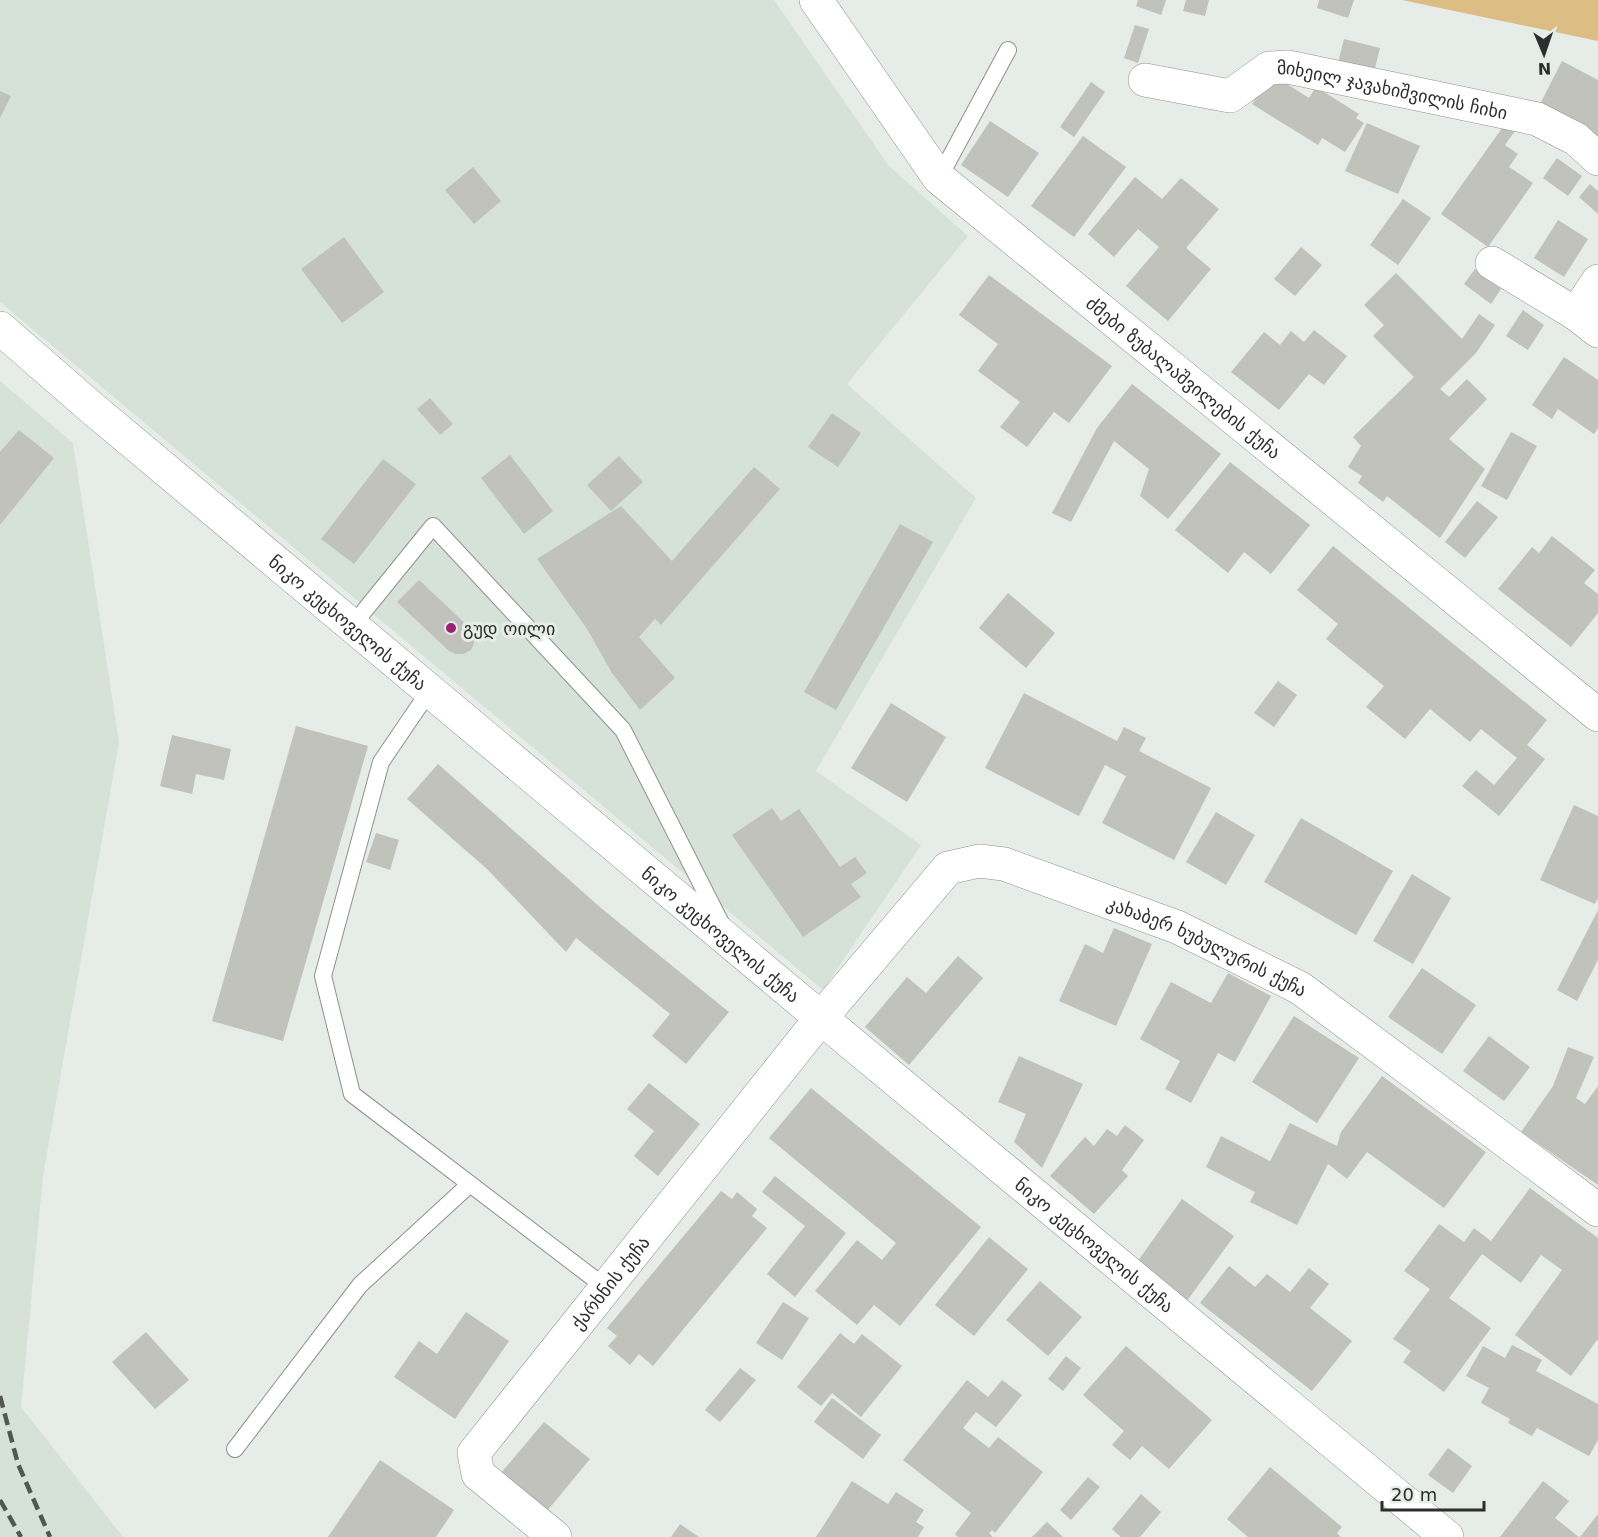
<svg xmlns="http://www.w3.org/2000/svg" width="1598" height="1537" font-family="'DejaVu Sans','Noto Sans Georgian',sans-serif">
	<rect width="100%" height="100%" fill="#e6ece7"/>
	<g fill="#d6e2d8">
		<polygon points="0,0 774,0 889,166 968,236 847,384 976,498 816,771 921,845 823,990 0,302"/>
		<polygon points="0,381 73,443 119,742 43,1176 21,1407 123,1537 0,1537"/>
	</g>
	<polygon fill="#dcbd84" points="1402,0 1598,0 1598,41"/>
	<g fill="#c1c2bc">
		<polygon points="1138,0 1166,0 1161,15 1136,6"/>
		<polygon points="1186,0 1209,0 1205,16 1183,11"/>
		<polygon points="1319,0 1354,0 1348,18 1317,8"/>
		<polygon points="1135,25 1149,29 1138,63 1124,58"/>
		<polygon points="1344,39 1380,48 1373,76 1337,67"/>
		<polygon points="1562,61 1598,80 1598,138 1538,108"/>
		<polygon points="1271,74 1309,98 1316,87 1359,114 1356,118 1364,123 1345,152 1322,138 1318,145 1252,104"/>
		<polygon points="1091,82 1105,92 1074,137 1060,127"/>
		<polygon points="0,91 11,96 0,118"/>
		<polygon points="990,121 1039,153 1008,197 961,165"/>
		<polygon points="1367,123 1420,146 1398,194 1345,171"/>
		<polygon points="1505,124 1515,131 1505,145 1518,154 1509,167 1533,183 1488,247 1441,214"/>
		<polygon points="1083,136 1126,167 1074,237 1031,206"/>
		<polygon points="1557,158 1582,176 1568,196 1543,178"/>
		<polygon points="473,167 501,201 474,224 445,190"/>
		<polygon points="1135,177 1162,199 1181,178 1219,209 1186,248 1211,269 1168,321 1126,286 1159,247 1138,229 1114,257 1088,234"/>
		<polygon points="1590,184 1598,191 1598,214 1579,197"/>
		<polygon points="1403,199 1431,218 1398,265 1370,245"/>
		<polygon points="1558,220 1588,239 1564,277 1534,258"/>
		<polygon points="344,237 384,292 342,323 301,269"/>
		<polygon points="1301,247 1322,265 1295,296 1274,279"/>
		<polygon points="1475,269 1501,289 1491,304 1464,284"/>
		<polygon points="1396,273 1462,339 1479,314 1495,325 1476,353 1440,389 1449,397 1467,379 1487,399 1449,439 1485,469 1440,538 1387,496 1383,502 1358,483 1362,476 1348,467 1361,446 1353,437 1414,377 1373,336 1384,325 1364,305"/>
		<polygon points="989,275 1112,366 1069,423 1054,412 1027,447 1000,427 1020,402 978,371 998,344 959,315"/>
		<polygon points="1523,310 1544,325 1528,350 1506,336"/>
		<polygon points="1314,330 1347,356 1324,385 1309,374 1279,410 1231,372 1264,332 1280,345 1291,331 1304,342"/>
		<polygon points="1564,357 1598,380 1598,428 1594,434 1558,409 1552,419 1532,405"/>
		<polygon points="1132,384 1221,454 1168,519 1140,496 1149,469 1114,441 1071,522 1052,513 1097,428"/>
		<polygon points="430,398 453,424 440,435 417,409"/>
		<polygon points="832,413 861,433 838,467 808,447"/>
		<polygon points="19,430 54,458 0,525 0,452"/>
		<polygon points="1511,432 1537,446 1507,500 1481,486"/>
		<polygon points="510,455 553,511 524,534 481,478"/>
		<polygon points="619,456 643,482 611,511 587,485"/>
		<polygon points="383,459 416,484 354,564 321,539"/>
		<polygon points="1230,462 1310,525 1271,574 1244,552 1228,573 1175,530"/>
		<polygon points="754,467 780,489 661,625 655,619 639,637 675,678 640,710 612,673 587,629 537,559 621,506 672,561"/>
		<polygon points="1477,501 1498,517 1465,558 1445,542"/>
		<polygon points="900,524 933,542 836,710 804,692"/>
		<polygon points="1552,536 1595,570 1584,583 1598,594 1598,613 1571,647 1498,589 1532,547 1539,553"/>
		<polygon points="1333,546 1547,720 1527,745 1545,759 1499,816 1462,786 1476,770 1494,785 1517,758 1481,729 1470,742 1430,709 1405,739 1366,707 1384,686 1326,639 1338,624 1297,590"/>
		<polygon points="419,580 470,628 474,635 474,643 471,650 464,654 456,654 449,651 397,602"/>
		<polygon points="1008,593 1055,633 1026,668 979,628"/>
		<polygon points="1278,681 1297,695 1274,727 1254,713"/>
		<polygon points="1024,693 1117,741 1124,727 1146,738 1139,751 1211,788 1174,860 1102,823 1126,776 1105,765 1079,816 985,768"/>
		<polygon points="891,703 946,737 907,802 851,768"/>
		<polygon points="296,726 368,746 283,1041 212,1021"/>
		<polygon points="172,735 231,749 224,780 196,774 192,794 160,786"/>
		<polygon points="438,764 601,908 729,1012 686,1064 652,1036 670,1014 576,938 566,952 487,869 407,799"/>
		<polygon points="1574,805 1598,816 1598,898 1595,904 1540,880"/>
		<polygon points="772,808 781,821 799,809 840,867 855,857 867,873 851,884 861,897 803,937 732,835"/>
		<polygon points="1216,812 1255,835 1226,885 1186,862"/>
		<polygon points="1301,818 1393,871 1356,935 1264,882"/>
		<polygon points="376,833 399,840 390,870 366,862"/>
		<polygon points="1412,874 1451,898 1413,964 1373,941"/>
		<polygon points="1598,910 1598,960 1577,1001 1557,990"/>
		<polygon points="1114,928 1152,944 1116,1026 1059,1001 1085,944 1103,953"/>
		<polygon points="958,956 983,978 909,1065 865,1027 907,977 926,993"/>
		<polygon points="1422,968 1476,1005 1442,1054 1388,1017"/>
		<polygon points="1228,973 1271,996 1235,1062 1218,1053 1191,1103 1165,1089 1180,1061 1140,1039 1171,982 1211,1003"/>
		<polygon points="1294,1016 1359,1058 1317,1123 1252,1082"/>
		<polygon points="1489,1036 1530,1067 1504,1101 1463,1071"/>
		<polygon points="1568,1047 1594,1057 1576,1098 1585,1104 1598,1086 1598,1185 1521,1132 1553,1086"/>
		<polygon points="1019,1056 1083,1084 1042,1168 1014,1142 1026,1114 998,1102"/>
		<polygon points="1382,1076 1486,1152 1444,1208 1367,1152 1347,1179 1328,1164 1297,1225 1250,1202 1255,1192 1206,1167 1221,1136 1270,1161 1290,1123 1337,1146 1341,1132"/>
		<polygon points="649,1083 700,1124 658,1176 634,1156 654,1131 627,1109"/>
		<polygon points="811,1088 981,1227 900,1326 874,1305 857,1325 815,1291 857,1240 882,1260 896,1243 769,1138"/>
		<polygon points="1125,1125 1144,1140 1122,1170 1128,1176 1094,1214 1050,1176 1085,1137 1094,1146 1107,1129 1117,1136"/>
		<polygon points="775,1176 846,1233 795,1297 767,1274 805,1226 762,1192"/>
		<polygon points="1530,1188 1598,1238 1598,1341 1597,1340 1571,1376 1515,1335 1562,1270 1541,1255 1521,1283 1482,1254 1449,1298 1491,1328 1444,1392 1403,1362 1411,1351 1393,1339 1430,1289 1404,1271 1439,1224 1464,1242 1474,1228 1491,1241"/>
		<polygon points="721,1191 732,1199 737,1192 757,1209 752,1216 767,1228 653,1366 639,1354 630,1365 608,1346 617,1336 607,1328"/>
		<polygon points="1182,1199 1234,1236 1187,1301 1135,1265"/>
		<polygon points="989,1237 1028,1269 974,1336 935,1305"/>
		<polygon points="1229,1266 1255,1287 1267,1274 1290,1292 1309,1268 1329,1284 1310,1308 1352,1341 1312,1391 1200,1303"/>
		<polygon points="1040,1281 1082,1317 1048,1356 1006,1320"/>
		<polygon points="783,1302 809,1318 782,1360 756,1343"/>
		<polygon points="466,1312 509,1341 455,1419 394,1377 419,1341 437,1354"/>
		<polygon points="146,1332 189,1380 155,1409 112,1362"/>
		<polygon points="840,1333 854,1344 862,1334 902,1366 861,1417 832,1393 821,1406 797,1387"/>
		<polygon points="1512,1345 1542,1360 1536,1371 1598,1404 1598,1440 1589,1456 1537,1428 1532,1436 1508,1423 1510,1419 1481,1403 1489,1388 1466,1376 1483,1346 1505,1358"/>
		<polygon points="1126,1346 1212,1420 1169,1469 1142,1446 1130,1460 1112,1445 1124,1431 1083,1395"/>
		<polygon points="1066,1356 1081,1368 1063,1391 1048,1379"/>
		<polygon points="740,1368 756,1380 720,1422 705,1410"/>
		<polygon points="967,1380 988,1397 1002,1380 1022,1395 996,1427 976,1412 963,1428 989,1448 998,1437 1043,1472 995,1533 992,1530 989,1533 993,1537 958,1537 955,1534 971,1513 903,1460"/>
		<polygon points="832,1398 881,1435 863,1459 814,1422"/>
		<polygon points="544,1422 590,1459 547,1511 501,1473"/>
		<polygon points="1448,1448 1472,1466 1453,1493 1428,1475"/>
		<polygon points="380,1460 454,1510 436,1537 328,1537"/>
		<polygon points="1270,1467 1342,1527 1337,1533 1341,1537 1248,1537 1227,1519"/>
		<polygon points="1088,1477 1100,1487 1071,1520 1060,1510"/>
		<polygon points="852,1481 888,1504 896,1492 924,1510 916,1522 924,1527 918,1537 816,1537"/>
		<polygon points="1543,1481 1569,1501 1555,1518 1579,1537 1500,1537"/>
		<polygon points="1141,1494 1161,1512 1140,1537 1121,1537 1112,1529"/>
		<polygon points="1598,1514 1598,1537 1580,1537"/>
		<polygon points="1047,1522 1063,1537 1032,1537"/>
		<polygon points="680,1524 699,1537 671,1537"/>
	</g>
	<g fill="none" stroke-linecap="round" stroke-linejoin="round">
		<defs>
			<g id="service">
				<polyline points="939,178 1008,50"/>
				<polyline points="352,626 433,526 623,730 722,925"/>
				<polyline points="430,690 381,762 323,976 352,1094 605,1287"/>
				<polyline points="235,1449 360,1285 470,1184"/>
			</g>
			<g id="minor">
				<path id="s1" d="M816 0 939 178 1598 715"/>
				<path id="s2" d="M1145 80 1230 96 1269 68 1288 67 1537 119 1576 139 1598 159"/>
				<polyline points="1492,263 1576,314 1598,331"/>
				<polyline points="1576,314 1598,281"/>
				<path id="s3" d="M555 1537 478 1474 474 1453 821 1018 948 868 979 861 1004 864 1177 927 1300 988 1598 1210"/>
			</g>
			<g id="secondary">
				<path id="s4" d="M0 328 93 409 821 1018 1447 1537"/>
			</g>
		</defs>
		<use href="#service" stroke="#8d928e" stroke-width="18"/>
		<use href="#minor" stroke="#8d928e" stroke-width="34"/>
		<use href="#secondary" stroke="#8d928e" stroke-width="34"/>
		<use href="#service" stroke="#fff" stroke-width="16"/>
		<use href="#minor" stroke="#fff" stroke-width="33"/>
		<use href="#secondary" stroke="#fff" stroke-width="33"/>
		<g stroke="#535754" stroke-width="4.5" stroke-dasharray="12 6" stroke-linecap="butt">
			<polyline points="0,1396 18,1464 50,1537"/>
			<polyline points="0,1500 21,1537"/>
		</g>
	</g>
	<circle fill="#9b2078" stroke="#e6ece7" stroke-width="2" cx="451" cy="628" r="6"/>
	<g text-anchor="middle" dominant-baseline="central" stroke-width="6" stroke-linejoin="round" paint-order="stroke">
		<g font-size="18" fill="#2c2f2d" stroke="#e6ece7">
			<text stroke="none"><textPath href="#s2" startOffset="260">მიხეილ ჯავახიშვილის ჩიხი</textPath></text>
			<text stroke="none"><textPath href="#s1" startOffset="532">ძმები ზუბალაშვილების ქუჩა</textPath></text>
			<text stroke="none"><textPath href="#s4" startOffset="456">ნიკო კეცხოველის ქუჩა</textPath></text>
			<text stroke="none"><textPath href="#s4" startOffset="942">ნიკო კეცხოველის ქუჩა</textPath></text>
			<text stroke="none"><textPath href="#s3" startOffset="1150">კახაბერ ხუბულურის ქუჩა</textPath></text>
			<text stroke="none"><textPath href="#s4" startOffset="1428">ნიკო კეცხოველის ქუჩა</textPath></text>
			<text stroke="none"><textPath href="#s3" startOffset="339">ქარხნის ქუჩა</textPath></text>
		</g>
		<g font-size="18" fill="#2c2f2d" stroke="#e6ece7" text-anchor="start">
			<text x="463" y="628">გუდ ოილი</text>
		</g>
	</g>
	<g transform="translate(1544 54) rotate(178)" stroke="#e6ece7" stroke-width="4.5" paint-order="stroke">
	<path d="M0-4.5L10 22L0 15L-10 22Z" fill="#2c2f2d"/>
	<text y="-9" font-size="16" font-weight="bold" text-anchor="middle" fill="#2c2f2d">N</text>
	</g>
	<path d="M1382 1501v9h102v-9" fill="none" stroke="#2c2f2d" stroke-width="3"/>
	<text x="1391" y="1501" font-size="18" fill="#2c2f2d" stroke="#e6ece7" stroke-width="4.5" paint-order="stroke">20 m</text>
</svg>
